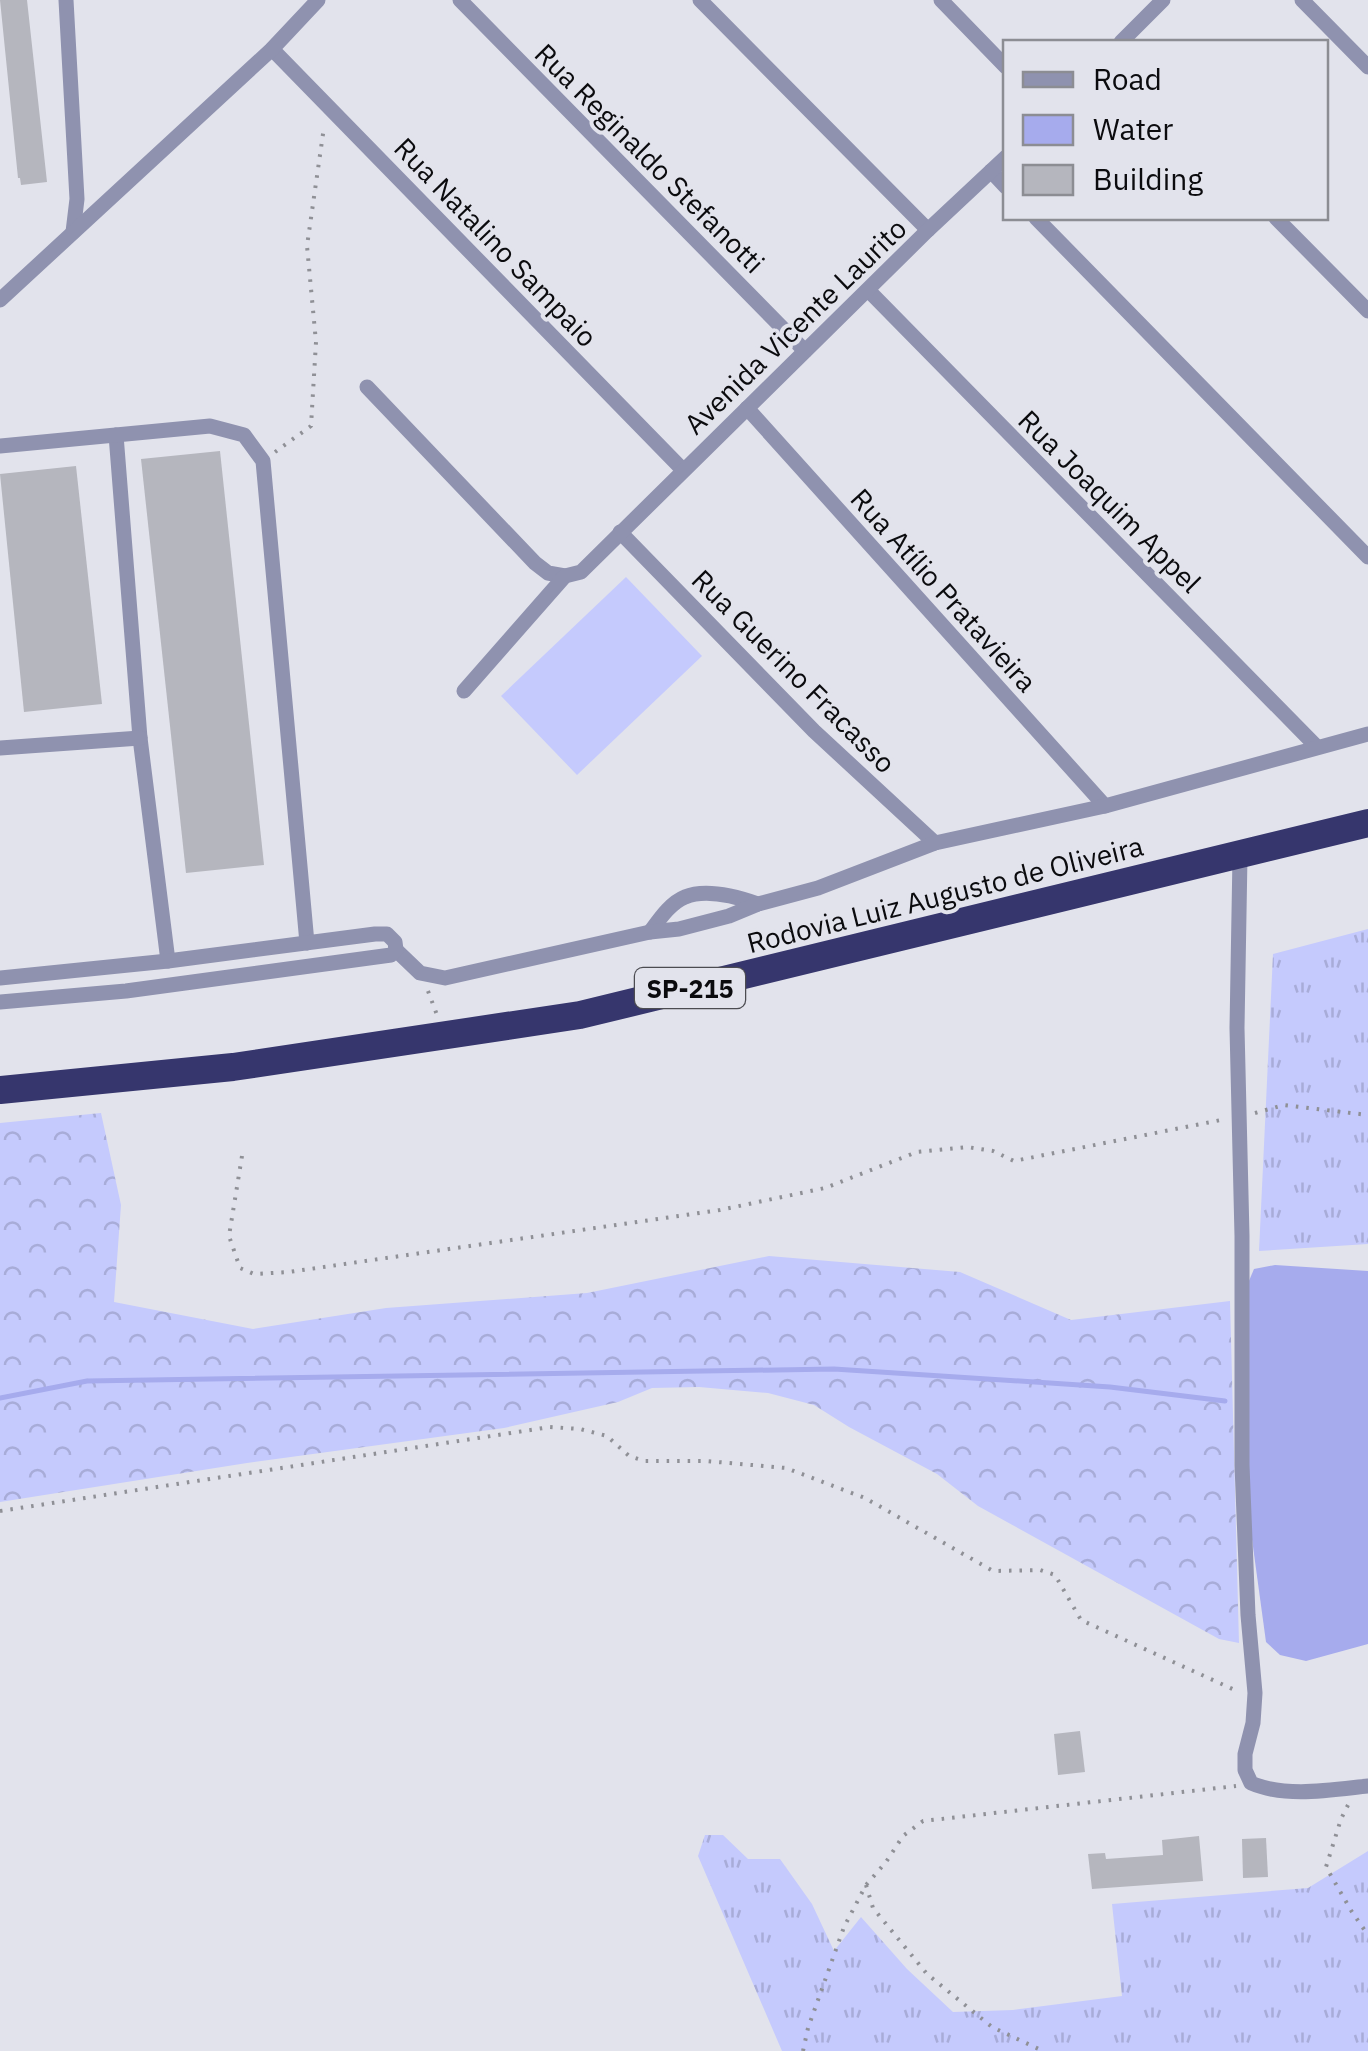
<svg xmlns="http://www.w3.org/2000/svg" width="1368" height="2051" font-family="'IBM Plex Sans',sans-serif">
	<defs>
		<pattern id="grass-tufts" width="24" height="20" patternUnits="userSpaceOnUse" patternTransform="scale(2.5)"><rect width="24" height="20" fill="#c5cafd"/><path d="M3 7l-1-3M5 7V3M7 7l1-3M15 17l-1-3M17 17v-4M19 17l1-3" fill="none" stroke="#a8acd8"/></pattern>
		<pattern id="forest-crowns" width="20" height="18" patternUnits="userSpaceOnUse" patternTransform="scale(2.5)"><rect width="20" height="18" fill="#c5cafd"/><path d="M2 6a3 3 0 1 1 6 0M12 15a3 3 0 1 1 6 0" fill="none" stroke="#a8acd8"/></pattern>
	</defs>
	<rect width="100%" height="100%" fill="#e2e3ec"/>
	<g fill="url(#grass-tufts)">
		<polygon points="1368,929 1368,1244 1259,1251 1273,954"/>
		<polygon points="705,1835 723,1835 748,1859 780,1859 812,1904 834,1951 861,1917 907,1969 953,2012 1013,2010 1122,1996 1112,1904 1308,1888 1368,1851 1368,2051 782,2051 698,1856"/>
	</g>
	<polygon fill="url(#forest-crowns)" points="101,1113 121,1205 114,1302 253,1329 386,1308 587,1293 769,1256 960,1272 1071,1320 1230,1301 1239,1643 1219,1639 978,1506 937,1474 849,1427 814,1405 768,1393 699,1387 652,1388 618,1402 504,1428 247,1463 0,1502 0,1123"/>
	<polygon fill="#c5cafd" points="626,577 702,656 577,775 501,696"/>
	<polygon fill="#a6abed" points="1275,1265 1368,1271 1368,1644 1306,1661 1280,1655 1266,1642 1248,1510 1243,1295 1254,1269"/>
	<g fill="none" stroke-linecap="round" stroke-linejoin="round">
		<polyline stroke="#a6abed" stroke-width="5" points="0,1398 87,1381 834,1369 1110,1387 1225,1401"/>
	</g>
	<g fill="#b5b6be">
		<polygon points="0,0 27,0 47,182 21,185 20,178 18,178"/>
		<polygon points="220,451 264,865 186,873 141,459"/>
		<polygon points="76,466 102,704 24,712 0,474"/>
		<polygon points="1080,1731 1085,1772 1058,1775 1054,1734"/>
		<polygon points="1199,1836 1203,1881 1092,1889 1088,1854 1105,1853 1106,1859 1163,1855 1162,1840"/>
		<polygon points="1266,1838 1268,1877 1243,1878 1242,1839"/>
	</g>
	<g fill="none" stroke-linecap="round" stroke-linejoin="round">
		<g stroke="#8f9096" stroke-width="4" stroke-dasharray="2.5 8" stroke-linecap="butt">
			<polyline points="275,452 311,426 316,342 307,246 324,127"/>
			<polyline points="428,991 437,1015"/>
			<polyline points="1255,1113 1284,1105 1368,1115"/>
			<polyline points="242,1156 229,1236 240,1268 254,1274 289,1272 720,1210 825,1188 917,1152 967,1147 993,1151 1014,1161 1226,1119"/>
			<polyline points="0,1511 550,1427 580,1429 607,1436 629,1456 645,1461 706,1461 786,1468 865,1498 993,1571 1040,1570 1055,1575 1081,1620 1237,1691"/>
			<polyline points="1348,1805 1341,1819 1326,1867 1352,1912 1368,1935"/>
			<polyline points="866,1885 873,1908 927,1974 992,2027 1043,2051"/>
			<polyline points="803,2051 808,2028 844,1927 866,1885 886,1862 903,1836 923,1821 1236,1786"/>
		</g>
		<g stroke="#8f92af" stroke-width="15">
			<polyline points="66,0 77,199 73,232"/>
			<polyline points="460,0 805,351"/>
			<polyline points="700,0 928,230"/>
			<polyline points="941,0 1006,67"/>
			<polyline points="1302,0 1368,67"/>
			<polyline points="1121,42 1163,0"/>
			<polyline points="272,49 683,470"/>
			<polyline points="991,171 1006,187"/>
			<polyline points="1036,218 1368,557"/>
			<polyline points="1276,218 1368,311"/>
			<polyline points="868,290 1317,747"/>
			<polyline points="0,300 272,49 318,0"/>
			<polyline points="367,387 535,563 548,573 565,576"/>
			<polyline points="747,408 1105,806"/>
			<polyline points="116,435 140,738 168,961"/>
			<polyline points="0,446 210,426 244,435 263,461 307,943"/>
			<polyline points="620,532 814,731 935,843"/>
			<polyline points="464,691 565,576 581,572 928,230 1006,157"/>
			<polyline points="0,748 140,738"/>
			<path d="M1240 856 1237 1028 1242 1236V1465L1248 1615 1255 1693 1253 1723 1245 1754V1770L1251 1783C1285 1798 1331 1790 1368 1786"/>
			<path d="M650 932C659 920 670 903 685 897 706 888 738 897 758 904"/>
			<polyline points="396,950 420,973 445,978 650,932 679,929 729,916 758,904 818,888 935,843 1105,806 1368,734"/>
			<polyline points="0,978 168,961 375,934 387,934 395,942 396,950 391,955 126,991 0,1002"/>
		</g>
		<polyline stroke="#36366d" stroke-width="28" points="0,1090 233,1067 580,1015 1368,823"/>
	</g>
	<g text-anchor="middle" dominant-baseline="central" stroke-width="8" stroke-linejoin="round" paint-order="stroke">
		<rect fill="#e2e3ec" stroke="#4c4c51" stroke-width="2.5" x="635" y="968" width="110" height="40" rx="8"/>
		<g font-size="25" font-weight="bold" fill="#0b0b0e">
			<text x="690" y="988">SP-215</text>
		</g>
		<g font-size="28" fill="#0b0b0e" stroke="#e2e3ec">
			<text transform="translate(650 158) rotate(45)">Rua Reginaldo Stefanotti</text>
			<text transform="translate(496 242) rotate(46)">Rua Natalino Sampaio</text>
			<text transform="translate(795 326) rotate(-44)">Avenida Vicente Laurito</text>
			<text transform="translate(1110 501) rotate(45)">Rua Joaquim Appel</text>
			<text transform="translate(944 590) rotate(48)">Rua Atílio Pratavieira</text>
			<text transform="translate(794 671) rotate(45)">Rua Guerino Fracasso</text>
			<text transform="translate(945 894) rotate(-14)">Rodovia Luiz Augusto de Oliveira</text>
		</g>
	</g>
	<rect x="1003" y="40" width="325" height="180" fill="#e2e3ec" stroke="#8c8d93" stroke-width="2.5"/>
	<rect x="1023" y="72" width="50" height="15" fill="#8f92af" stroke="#8c8d93" stroke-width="2.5"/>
	<text x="1093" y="90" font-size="30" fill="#0b0b0e">Road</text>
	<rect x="1023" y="115" width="50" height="30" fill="#a6abed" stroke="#8c8d93" stroke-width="2.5"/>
	<text x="1093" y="140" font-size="30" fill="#0b0b0e">Water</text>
	<rect x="1023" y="165" width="50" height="30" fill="#b5b6be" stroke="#8c8d93" stroke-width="2.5"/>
	<text x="1093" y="190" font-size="30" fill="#0b0b0e">Building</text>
</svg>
